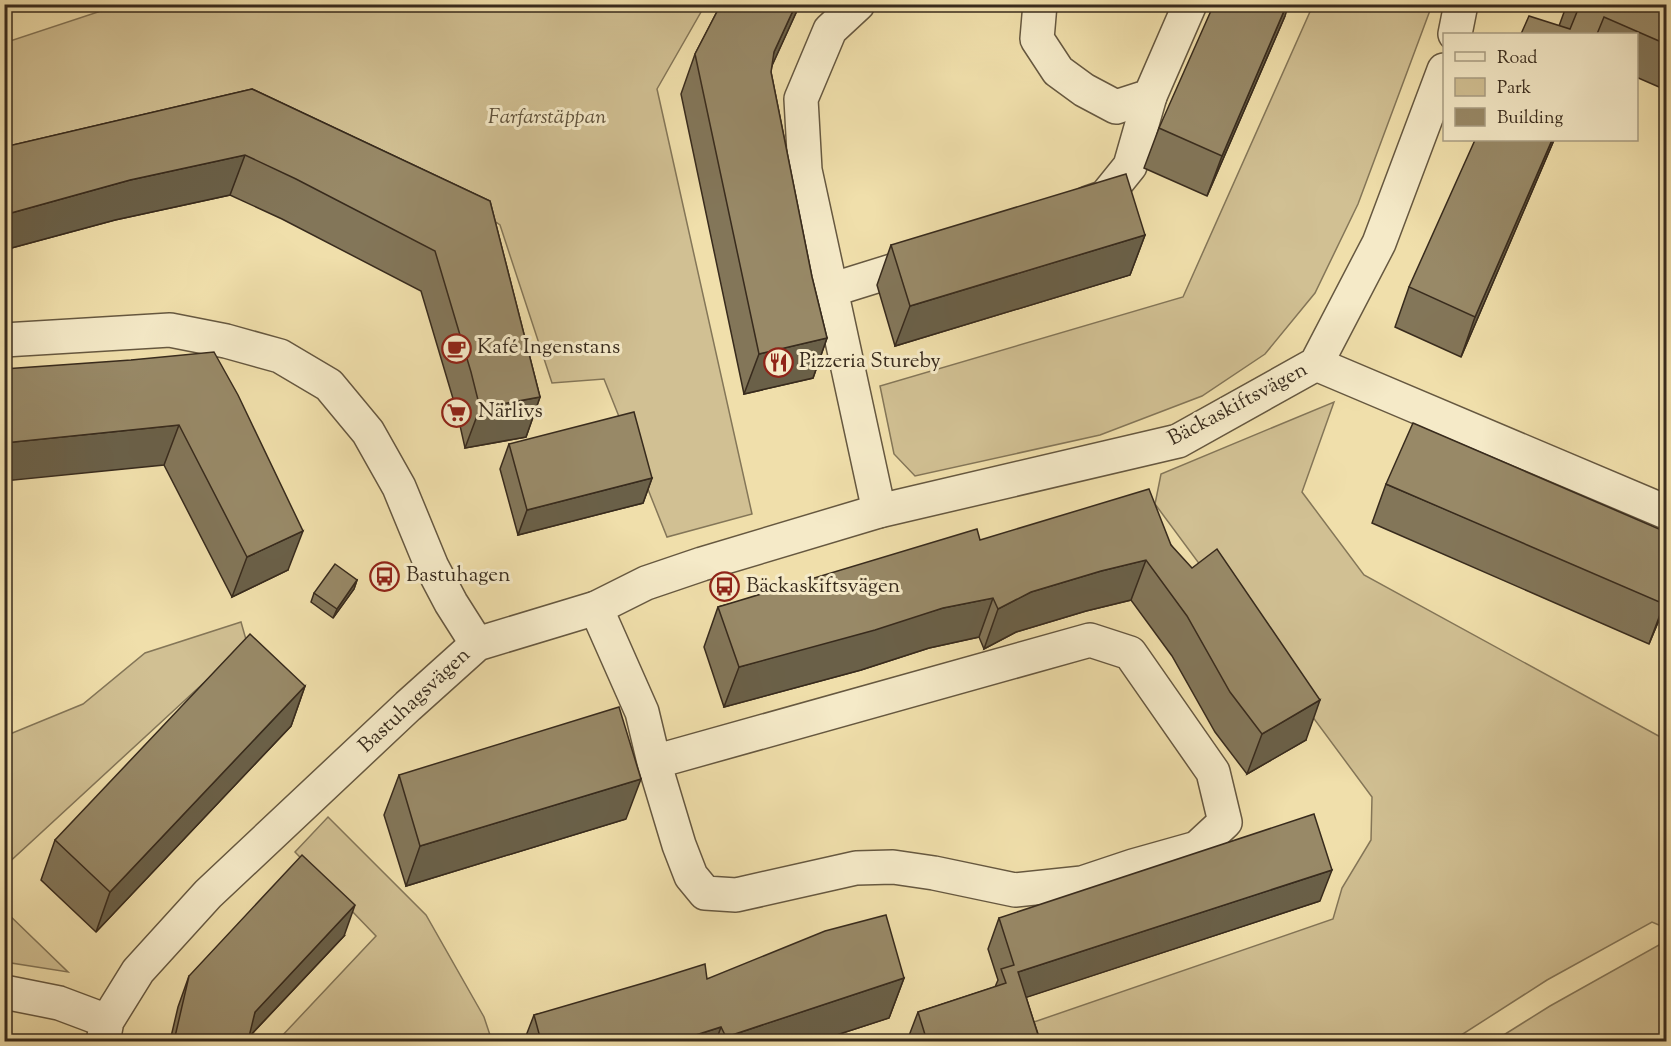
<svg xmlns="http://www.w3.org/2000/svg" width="1671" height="1046" font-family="'Sorts Mill Goudy',serif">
	<rect width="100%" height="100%" fill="#f0dfab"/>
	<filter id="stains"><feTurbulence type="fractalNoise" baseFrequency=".00333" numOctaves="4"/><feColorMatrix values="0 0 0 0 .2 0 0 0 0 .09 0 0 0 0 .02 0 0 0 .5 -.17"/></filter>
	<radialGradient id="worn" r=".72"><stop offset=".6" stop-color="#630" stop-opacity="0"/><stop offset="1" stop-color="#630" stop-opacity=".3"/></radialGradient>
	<g fill="#d1c093" stroke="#847658" stroke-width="1.5">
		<polygon points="119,5 705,5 657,89 752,514 667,537 604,379 552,383 500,225 475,207 5,159 4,43"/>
		<polygon points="1313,5 1432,5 1358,204 1315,293 1265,354 1202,396 1100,435 915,476 894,454 880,386 1183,297"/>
		<polygon points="1334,402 1302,492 1364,575 1666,740 1666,928 1652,922 1547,980 1452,1041 1041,1042 1034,1022 1333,919 1342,888 1371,840 1372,797 1155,504 1161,474"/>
		<polygon points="241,622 247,643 5,866 5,736 83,704 145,653"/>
		<polygon points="328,817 426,915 484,1017 492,1041 280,1042 280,1038 376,936 295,852"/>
		<polygon points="5,911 68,972 5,962"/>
		<polygon points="1666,941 1666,1041 1494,1041 1550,1006"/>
	</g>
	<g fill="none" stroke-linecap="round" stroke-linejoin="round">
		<defs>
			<g id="minor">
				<polyline points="858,4 830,30 801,99 805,170 879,511"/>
				<polyline points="1040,4 1037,39 1058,71 1084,90 1116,107 1150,96 1190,4"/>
				<polyline points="1455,34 1461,4"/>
				<polyline points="1088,203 1105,197 1130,166 1150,96"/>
				<polyline points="831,290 924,261"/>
				<polyline points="4,340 170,330 226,341 280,356 329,385 368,432 399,487 432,567 451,603 477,644"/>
				<polyline points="1316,364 1666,512"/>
				<polyline points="596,608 642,712 654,762 679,845 691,876 705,893 736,895 856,868 893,867 934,873 1015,890 1082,883 1133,866 1197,848 1225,822 1213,772 1130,653 1090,640 654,762"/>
				<polyline points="4,992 59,1003 107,1021"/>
				<polyline points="103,1042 107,1021 138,971 208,894 408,706 477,644 596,608 646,583 702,564 879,511 1178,441 1316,364 1379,243 1444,70"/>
			</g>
		</defs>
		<use href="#minor" stroke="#665840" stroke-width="36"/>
		<use href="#minor" stroke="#f5eac8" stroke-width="33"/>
	</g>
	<g fill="#837659" stroke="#382b1d" stroke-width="1.5">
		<polygon points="721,4 800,4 772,65 771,72 812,277 827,338 813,378 744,394 681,94 695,54"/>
		<polygon points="1567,4 1666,4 1666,90 1636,77 1636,34 1521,34 1559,26"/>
		<polygon points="1285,16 1207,196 1144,168 1159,128"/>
		<polygon points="252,89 490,201 540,397 526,437 465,448 457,412 421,291 282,219 230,195 115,220 4,250 4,147"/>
		<polygon points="1554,140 1461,357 1395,327 1409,287"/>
		<polygon points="1145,235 1130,275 895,346 877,285 891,245"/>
		<polygon points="131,360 288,570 232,597 164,465"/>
		<polygon points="509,444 652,478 643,503 518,535 500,469"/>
		<polygon points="1386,484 1666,603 1649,644 1372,523"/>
		<polygon points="980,540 1171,545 1306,740 1247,774 1215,732 1172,656 1131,600 1086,611 1016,632 984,649 979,637 929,648 861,670 724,707 704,647 718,607"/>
		<polygon points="357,580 354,589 333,618 311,602 314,593"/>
		<polygon points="305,686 291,726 96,932 41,880 55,840"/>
		<polygon points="399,775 626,819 406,886 384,815"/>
		<polygon points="1320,901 1026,997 1040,1041 907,1041 918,1012 995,987 998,980 988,949 999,918"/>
		<polygon points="344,936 249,1037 248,1041 170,1041 178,1007 189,976"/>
		<polygon points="904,978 889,1018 818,1041 524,1041 534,1015 707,979"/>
	</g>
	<g fill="#6a6048" stroke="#382b1d" stroke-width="1.5">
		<polygon points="796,4 800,4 760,92 774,52"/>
		<polygon points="1287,4 1289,4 1285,16 1207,196 1222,156"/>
		<polygon points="1552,140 1554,140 1461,357 1475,317"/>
		<polygon points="245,155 230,195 115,220 4,250 4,230 11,213 130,180"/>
		<polygon points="1145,235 1130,275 895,346 910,306"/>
		<polygon points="827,338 813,378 744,394 759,354"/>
		<polygon points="540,397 526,437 465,448 480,408"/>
		<polygon points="179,425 164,465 4,481 4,443"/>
		<polygon points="652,478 643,503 518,535 527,510"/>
		<polygon points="303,531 288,570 232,597 247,557"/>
		<polygon points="1146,560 1131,600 1086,611 1016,632 984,649 998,609 1031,592 1101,571"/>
		<polygon points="357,580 354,589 333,618 337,609"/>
		<polygon points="993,598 979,637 929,648 861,670 724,707 739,667 943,608"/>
		<polygon points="1666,598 1666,603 1649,644 1664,604"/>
		<polygon points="305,686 291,726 96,932 110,892"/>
		<polygon points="1320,700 1306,740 1247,774 1262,734"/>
		<polygon points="641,779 626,819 406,886 420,846"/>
		<polygon points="1332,870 1320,901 1006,1004 1018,972"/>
		<polygon points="355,905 344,936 245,1041 255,1012"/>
		<polygon points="904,978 889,1018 818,1041 724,1041 726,1037"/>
		<polygon points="721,1027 716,1041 677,1041"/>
	</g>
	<g fill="#988967" stroke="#382b1d" stroke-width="1.5">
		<polygon points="721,4 796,4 774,52 771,72 812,277 827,338 759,354 695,54"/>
		<polygon points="1214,4 1287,4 1222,156 1159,128"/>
		<polygon points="1575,4 1666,4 1666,44 1604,17 1597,34 1521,34 1529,16 1570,29 1579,7"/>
		<polygon points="252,89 490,201 540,397 480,408 471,372 435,251 296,179 245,155 130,180 11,213 4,183 4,147"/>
		<polygon points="1475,140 1552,140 1475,317 1409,287"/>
		<polygon points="1126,174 1145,235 910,306 891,245"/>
		<polygon points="214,352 238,395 303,531 247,557 179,425 4,443 4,369 131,360"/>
		<polygon points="634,412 652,478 527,510 509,444"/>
		<polygon points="1413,423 1666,532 1666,598 1664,604 1386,484"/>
		<polygon points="1149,489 1171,545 1192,568 1217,549 1320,700 1262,734 1230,692 1187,616 1146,560 1101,571 1031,592 998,609 993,598 943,608 875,630 739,667 718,607 977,529 980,540"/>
		<polygon points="335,564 357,580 337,609 314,593"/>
		<polygon points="250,634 305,686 110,892 55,840"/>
		<polygon points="619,707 641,779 420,846 399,775"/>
		<polygon points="1314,814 1332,870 1018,972 1040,1041 927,1041 918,1012 1006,983 1001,969 1014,965 999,918"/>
		<polygon points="302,855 355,905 255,1012 248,1041 174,1041 189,976"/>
		<polygon points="886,915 904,978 726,1037 721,1027 677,1041 541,1041 534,1015 654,980 705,964 707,979 825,931"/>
	</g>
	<defs>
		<symbol id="cafe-ring" viewBox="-11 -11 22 22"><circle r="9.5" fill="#f5eac8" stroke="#8f2418" stroke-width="1.5"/><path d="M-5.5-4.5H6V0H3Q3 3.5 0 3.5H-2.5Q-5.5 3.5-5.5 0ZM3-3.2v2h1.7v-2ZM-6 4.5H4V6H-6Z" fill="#8f2418"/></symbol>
		<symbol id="restaurant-ring" viewBox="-11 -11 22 22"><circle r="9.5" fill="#f5eac8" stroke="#8f2418" stroke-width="1.5"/><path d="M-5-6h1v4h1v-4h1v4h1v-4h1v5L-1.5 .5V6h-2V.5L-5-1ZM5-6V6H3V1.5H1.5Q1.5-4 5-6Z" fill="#8f2418"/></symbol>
		<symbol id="supermarket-ring" viewBox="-11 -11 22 22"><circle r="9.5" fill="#f5eac8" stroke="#8f2418" stroke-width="1.5"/><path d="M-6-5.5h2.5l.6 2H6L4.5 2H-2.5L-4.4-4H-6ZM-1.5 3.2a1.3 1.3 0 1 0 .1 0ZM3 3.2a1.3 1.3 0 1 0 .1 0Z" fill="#8f2418"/></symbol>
		<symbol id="bus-ring" viewBox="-11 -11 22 22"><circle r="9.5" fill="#f5eac8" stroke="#8f2418" stroke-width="1.5"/><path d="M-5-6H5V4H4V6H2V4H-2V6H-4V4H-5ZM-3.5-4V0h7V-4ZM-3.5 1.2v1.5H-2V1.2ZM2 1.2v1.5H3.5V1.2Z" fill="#8f2418"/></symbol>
	</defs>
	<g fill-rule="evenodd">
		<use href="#cafe-ring" x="440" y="332" width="33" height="33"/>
		<use href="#restaurant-ring" x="762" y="346" width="33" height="33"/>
		<use href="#supermarket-ring" x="440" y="396" width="33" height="33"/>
		<use href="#bus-ring" x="368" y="560" width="33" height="33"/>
		<use href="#bus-ring" x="708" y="570" width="33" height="33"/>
	</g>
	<g text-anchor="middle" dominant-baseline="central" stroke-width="6" stroke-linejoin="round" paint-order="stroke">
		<g font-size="21" font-style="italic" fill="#5e503a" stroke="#f5eac8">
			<text x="547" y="118">Farfarstäppan</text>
		</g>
		<g font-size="21" fill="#382b1d" stroke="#f5eac8" text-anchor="start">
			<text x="477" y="348">Kafé Ingenstans</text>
			<text x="799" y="362">Pizzeria Stureby</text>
			<text x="478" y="412">Närlivs</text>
			<text x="406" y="576">Bastuhagen</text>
			<text x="746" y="587">Bäckaskiftsvägen</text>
		</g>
		<g font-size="21" fill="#382b1d" stroke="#f5eac8">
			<text transform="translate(1238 405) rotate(-28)">Bäckaskiftsvägen</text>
			<text transform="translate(415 701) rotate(-43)">Bastuhagsvägen</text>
		</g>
	</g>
	<rect width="1671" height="1046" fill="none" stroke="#f0dfab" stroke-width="24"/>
	<rect x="6" y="6" width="1659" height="1034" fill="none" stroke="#382b1d" stroke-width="3"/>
	<rect x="12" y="12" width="1647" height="1022" fill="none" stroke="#382b1d" stroke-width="1.5"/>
	<rect x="1443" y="33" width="195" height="108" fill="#f5eac8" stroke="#a99e84" stroke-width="1.5"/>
	<rect x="1455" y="52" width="30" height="9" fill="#f5eac8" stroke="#a99e84" stroke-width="1.5"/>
	<text x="1497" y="63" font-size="18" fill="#382b1d">Road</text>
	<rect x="1455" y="78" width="30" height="18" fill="#d1c093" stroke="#a99e84" stroke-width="1.5"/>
	<text x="1497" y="93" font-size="18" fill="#382b1d">Park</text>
	<rect x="1455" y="108" width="30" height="18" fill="#988967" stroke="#a99e84" stroke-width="1.5"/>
	<text x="1497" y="123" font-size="18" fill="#382b1d">Building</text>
	<rect width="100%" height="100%" filter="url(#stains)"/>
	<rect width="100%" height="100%" fill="url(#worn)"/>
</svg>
